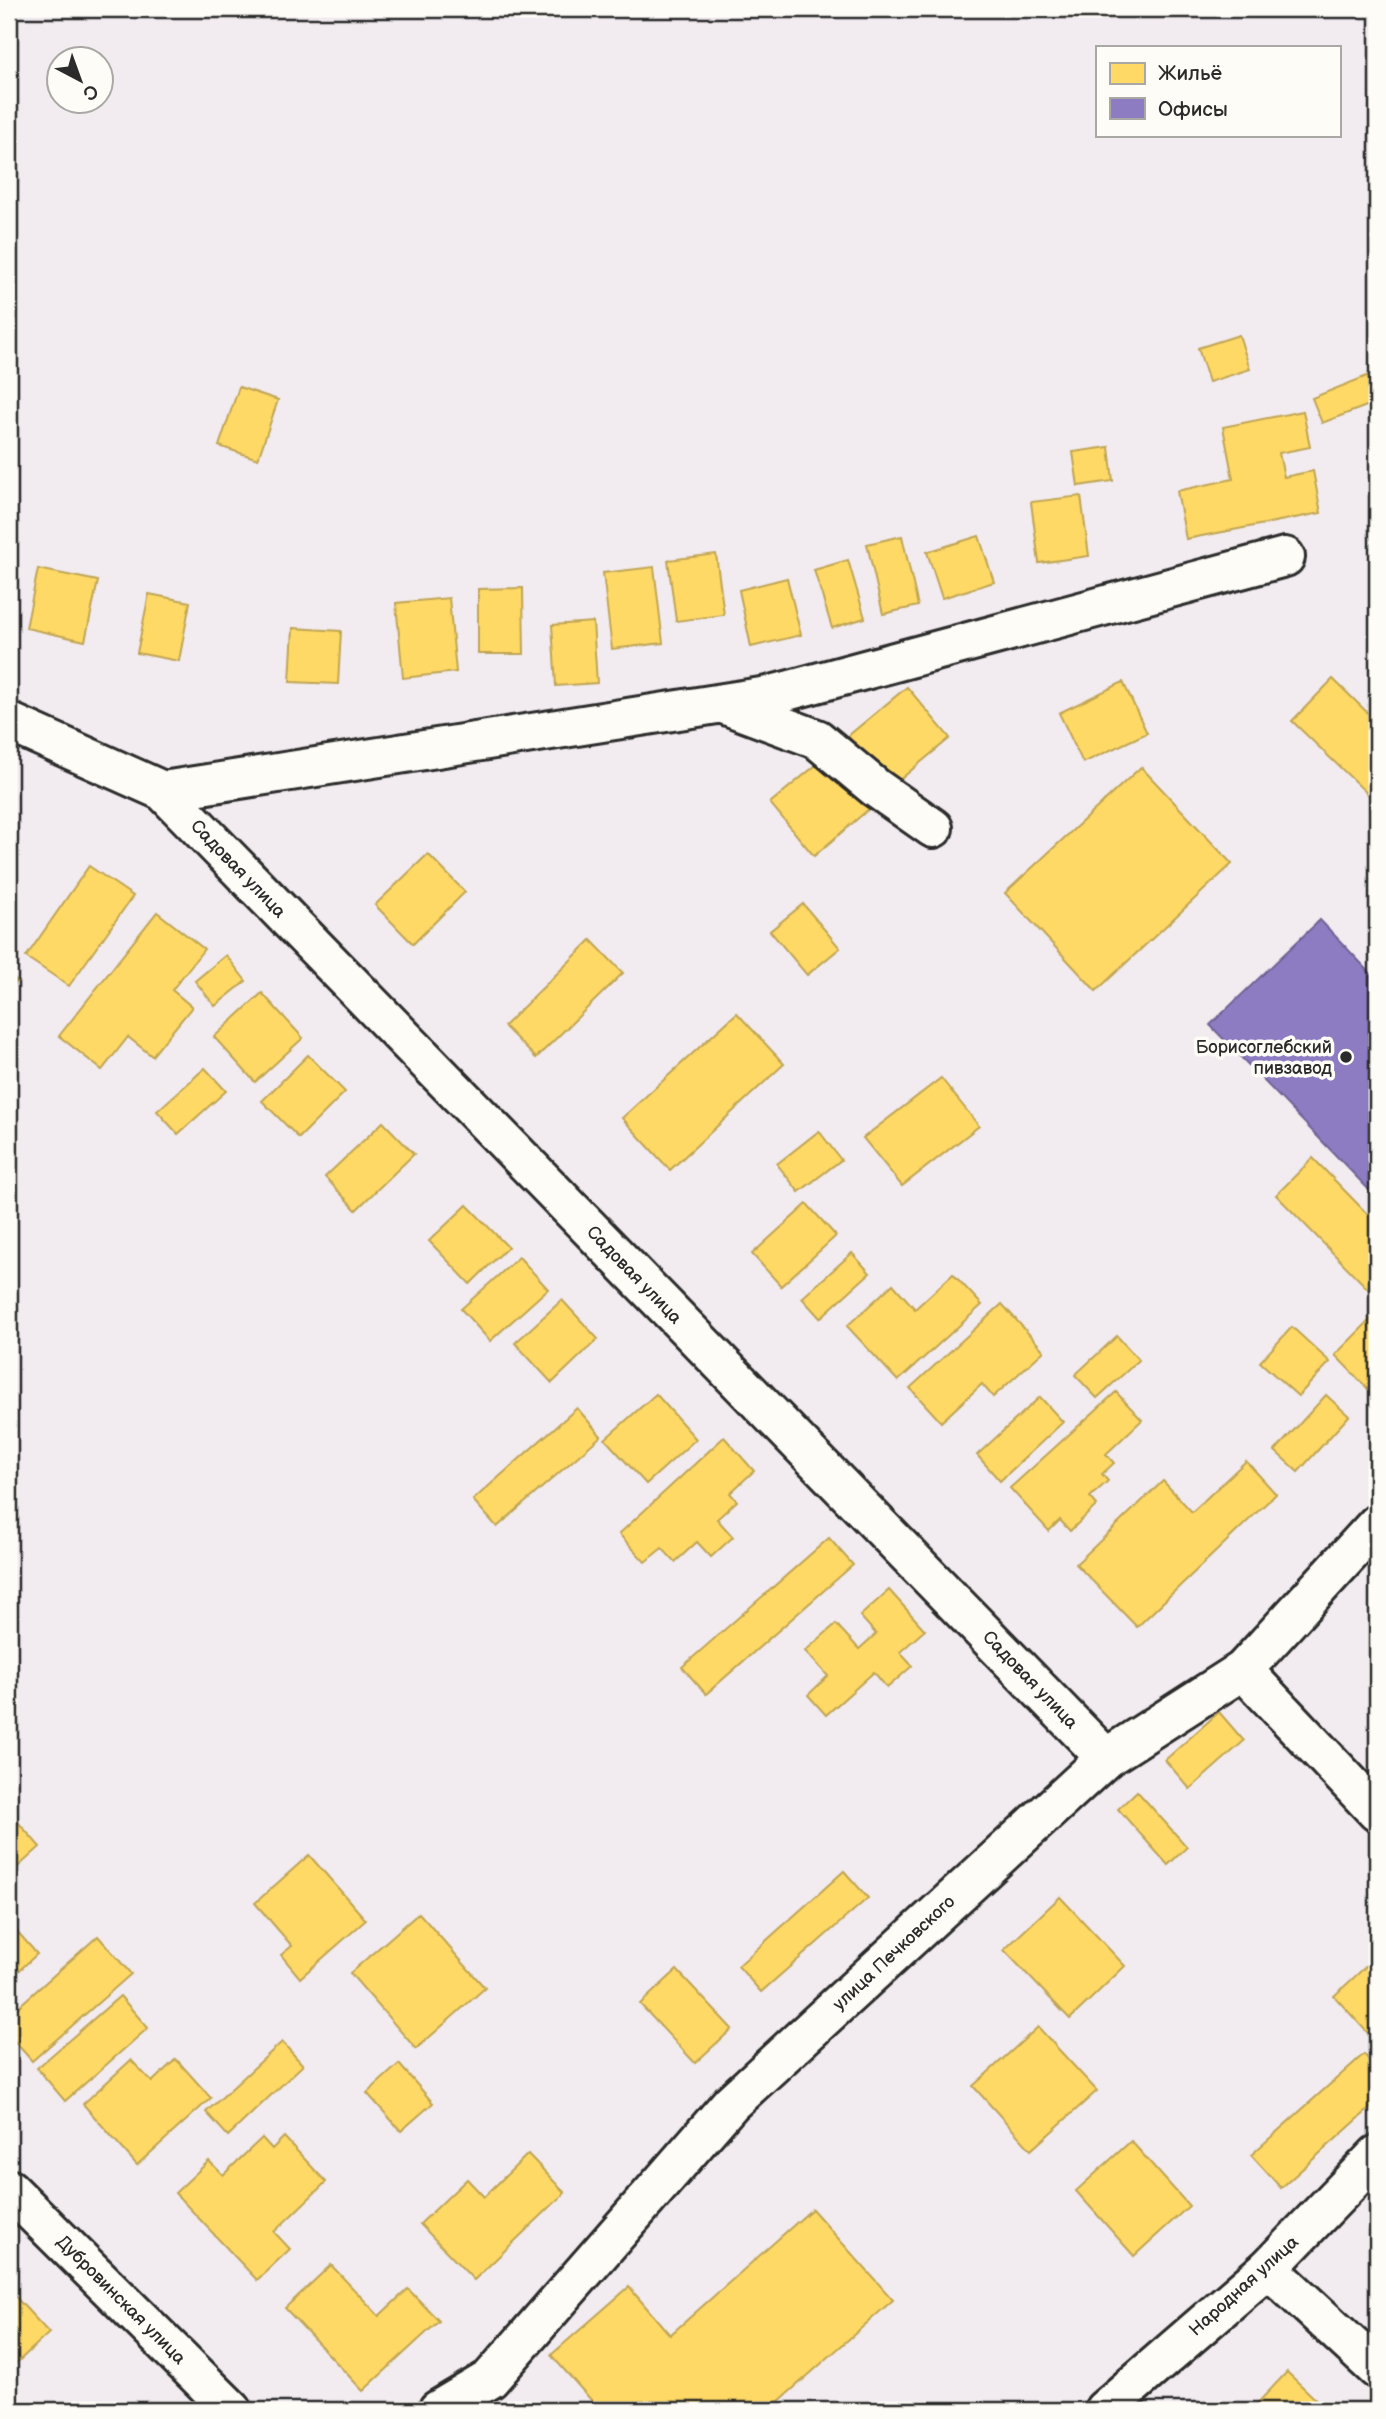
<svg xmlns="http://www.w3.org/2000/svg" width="1386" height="2419" font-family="'Balsamiq Sans',sans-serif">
	<rect width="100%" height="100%" fill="#f2ebf0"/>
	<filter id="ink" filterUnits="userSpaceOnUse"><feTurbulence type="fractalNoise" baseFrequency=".0143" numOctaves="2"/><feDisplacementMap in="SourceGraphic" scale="14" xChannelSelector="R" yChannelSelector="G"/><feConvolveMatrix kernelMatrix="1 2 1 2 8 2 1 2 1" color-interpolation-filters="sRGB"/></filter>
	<g filter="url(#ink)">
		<g fill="#ffd966" stroke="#bfa554" stroke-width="2">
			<polygon points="1239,335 1250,369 1209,382 1198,348"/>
			<polygon points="1377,372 1377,402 1322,423 1312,398"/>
			<polygon points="239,387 278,400 258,459 219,446"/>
			<polygon points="1303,411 1310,447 1279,453 1284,477 1313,471 1321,513 1186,539 1177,491 1233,479 1223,427"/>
			<polygon points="1109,447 1113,481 1078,486 1073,452"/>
			<polygon points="1081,496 1089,556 1039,563 1031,502"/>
			<polygon points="902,536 918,606 883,614 867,544"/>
			<polygon points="979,536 994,582 942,598 927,552"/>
			<polygon points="716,554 724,615 676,621 668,560"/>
			<polygon points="848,560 865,618 832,628 814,570"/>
			<polygon points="654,567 663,643 612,649 603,573"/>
			<polygon points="38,569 98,581 85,641 26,628"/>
			<polygon points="787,578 801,635 751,647 739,590"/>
			<polygon points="523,588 524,654 478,654 478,589"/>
			<polygon points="149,594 190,602 179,661 137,653"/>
			<polygon points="449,598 456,672 403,678 396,603"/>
			<polygon points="593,622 597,683 556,686 552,625"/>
			<polygon points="293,628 341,631 338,684 290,682"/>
			<polygon points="1333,679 1377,722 1377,803 1292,721"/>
			<polygon points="1123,682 1147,733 1083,763 1059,713"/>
			<polygon points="907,687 950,738 891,787 848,736"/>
			<polygon points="826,757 869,809 814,856 770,803"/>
			<polygon points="1141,767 1232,864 1096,991 1005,893"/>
			<polygon points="428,854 465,892 413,944 375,905"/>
			<polygon points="89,866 133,896 69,986 26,957"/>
			<polygon points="803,904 840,948 807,975 770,931"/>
			<polygon points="157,912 204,949 172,990 192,1007 152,1056 128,1037 102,1070 59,1036"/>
			<polygon points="591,940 623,973 536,1058 504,1026"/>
			<polygon points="226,955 246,981 215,1006 195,981"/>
			<polygon points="9,973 17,981 9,989"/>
			<polygon points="262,993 303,1038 255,1082 214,1037"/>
			<polygon points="737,1013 784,1064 670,1170 622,1118"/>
			<polygon points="308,1055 345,1092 299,1138 262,1101"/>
			<polygon points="205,1068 226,1091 178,1134 157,1111"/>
			<polygon points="941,1078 979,1126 902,1186 863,1138"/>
			<polygon points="383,1122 414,1154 356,1210 325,1177"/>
			<polygon points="819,1131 841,1160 799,1192 777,1164"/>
			<polygon points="1313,1158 1377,1224 1377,1298 1276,1195"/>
			<polygon points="807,1204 836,1236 781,1286 752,1254"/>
			<polygon points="467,1205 508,1247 470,1284 429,1241"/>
			<polygon points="852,1253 870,1273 820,1318 802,1298"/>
			<polygon points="519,1257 548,1289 490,1341 461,1309"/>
			<polygon points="953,1274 982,1305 898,1381 847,1326 893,1284 915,1309"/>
			<polygon points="562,1300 598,1339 552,1383 515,1343"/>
			<polygon points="1002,1304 1044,1351 993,1397 982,1384 941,1422 910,1388"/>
			<polygon points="1377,1313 1377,1396 1376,1397 1335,1355"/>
			<polygon points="1292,1327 1330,1362 1298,1396 1260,1362"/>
			<polygon points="1117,1336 1139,1360 1097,1398 1075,1375"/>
			<polygon points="1116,1392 1142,1420 1106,1454 1114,1463 1102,1474 1108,1481 1090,1497 1097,1505 1070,1531 1060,1520 1049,1531 1010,1488"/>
			<polygon points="656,1394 696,1439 646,1484 605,1439"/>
			<polygon points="1326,1395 1349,1416 1298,1472 1275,1451"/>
			<polygon points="1040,1397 1063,1422 1000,1481 977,1455"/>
			<polygon points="577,1408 601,1436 497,1527 473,1500"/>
			<polygon points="724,1437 754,1471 730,1493 737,1501 717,1519 733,1537 711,1557 697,1542 675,1562 662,1548 645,1562 619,1534"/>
			<polygon points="1246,1461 1276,1494 1137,1627 1076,1564 1163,1481 1192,1512"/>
			<polygon points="829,1538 853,1565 706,1694 682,1667"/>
			<polygon points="889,1590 925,1630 900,1652 912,1666 887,1688 874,1672 826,1715 808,1695 828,1676 805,1651 836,1624 859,1649 876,1634 860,1616"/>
			<polygon points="1219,1712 1244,1741 1190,1789 1165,1760"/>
			<polygon points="1137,1791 1187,1847 1168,1865 1118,1809"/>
			<polygon points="9,1812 40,1847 9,1875"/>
			<polygon points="309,1855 366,1920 300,1978 281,1955 292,1946 255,1903"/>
			<polygon points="844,1871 868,1898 761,1992 738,1966"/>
			<polygon points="1060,1897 1125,1966 1070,2019 1004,1950"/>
			<polygon points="419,1913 485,1988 416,2049 350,1973"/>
			<polygon points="9,1922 37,1954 9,1980"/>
			<polygon points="98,1936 131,1974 32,2061 9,2035 9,2015"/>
			<polygon points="1377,1956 1377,2043 1334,1996"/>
			<polygon points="677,1970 732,2029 695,2063 640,2004"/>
			<polygon points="120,1996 148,2028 65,2101 37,2068"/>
			<polygon points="1038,2027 1097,2091 1031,2150 973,2086"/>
			<polygon points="282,2042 303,2065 228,2136 206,2112"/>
			<polygon points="1364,2054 1377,2069 1377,2102 1281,2188 1251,2155"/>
			<polygon points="176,2059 211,2098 137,2165 83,2104 131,2060 152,2082"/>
			<polygon points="399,2064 433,2103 401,2131 367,2093"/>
			<polygon points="284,2137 326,2182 274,2232 290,2249 257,2280 175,2193 209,2161 223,2175 262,2138 272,2149"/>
			<polygon points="1131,2141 1189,2206 1134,2256 1076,2191"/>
			<polygon points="528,2154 565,2193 474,2280 420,2224 467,2179 484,2197"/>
			<polygon points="812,2209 893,2300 769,2410 600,2410 551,2355 629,2287 670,2335"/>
			<polygon points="331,2265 379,2316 408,2289 439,2321 363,2391 285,2308"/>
			<polygon points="9,2290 49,2333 9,2370"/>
			<polygon points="1287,2372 1327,2410 1251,2410"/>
		</g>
		<polygon fill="#8e7cc3" stroke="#706495" stroke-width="2" points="1320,920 1377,980 1377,1192 1374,1195 1210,1025"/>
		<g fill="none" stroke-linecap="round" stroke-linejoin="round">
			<defs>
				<g id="minor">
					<polyline points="723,704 817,739 876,788 933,828"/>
					<polyline points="9,722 163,791 1106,1758"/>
					<polyline points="163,791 768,696 1285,557"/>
					<polyline points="1243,1670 1377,1812"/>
					<polyline points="9,2189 232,2410"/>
					<polyline points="1268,2268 1377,2369"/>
					<polyline points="438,2410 490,2379 731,2103 1106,1758 1243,1670 1377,1524"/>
					<polyline points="1104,2410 1268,2268 1377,2155"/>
				</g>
			</defs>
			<use href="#minor" stroke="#2b2b2b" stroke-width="44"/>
			<use href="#minor" stroke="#fdfcf7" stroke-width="38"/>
		</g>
	</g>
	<circle fill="#2b2b2b" stroke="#fdfcf7" stroke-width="2.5" cx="1346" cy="1057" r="7"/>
	<g text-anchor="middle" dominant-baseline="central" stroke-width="7" stroke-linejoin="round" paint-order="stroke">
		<g font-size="18" fill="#2b2b2b" stroke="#fdfcf7">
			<text transform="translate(238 869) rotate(46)">Садовая улица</text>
			<text transform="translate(634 1275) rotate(46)">Садовая улица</text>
			<text transform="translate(1030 1680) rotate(46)">Садовая улица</text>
			<text transform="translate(894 1953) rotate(-43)">улица Печковского</text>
			<text transform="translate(1244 2286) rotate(-42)">Народная улица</text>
			<text transform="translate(121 2300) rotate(45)">Дубровинская улица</text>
		</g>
		<g font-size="18" fill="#2b2b2b" stroke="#fdfcf7" text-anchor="end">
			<text x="1332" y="1047">Борисоглебский<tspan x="1332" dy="21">пивзавод</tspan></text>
		</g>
	</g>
	<rect width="1386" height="2419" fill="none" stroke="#fdfcf7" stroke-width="35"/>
	<rect x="18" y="18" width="1351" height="2384" fill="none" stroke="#2b2b2b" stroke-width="2.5" filter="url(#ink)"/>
	<rect x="1096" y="46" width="245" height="91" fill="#fdfcf7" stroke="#a9a8a5" stroke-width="2"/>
	<rect x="1110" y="63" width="35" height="21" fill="#ffd966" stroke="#a9a8a5" stroke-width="2"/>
	<text x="1158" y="80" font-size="21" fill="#2b2b2b">Жильё</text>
	<rect x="1110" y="98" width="35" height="21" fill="#8e7cc3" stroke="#a9a8a5" stroke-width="2"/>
	<text x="1158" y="116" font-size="21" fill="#2b2b2b">Офисы</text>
	<g transform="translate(80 80) rotate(139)"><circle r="33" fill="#fdfcf7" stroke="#a9a8a5" stroke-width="2"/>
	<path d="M0-5L12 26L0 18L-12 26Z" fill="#2b2b2b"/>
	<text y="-10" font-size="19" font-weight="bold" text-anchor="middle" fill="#2b2b2b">С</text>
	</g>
</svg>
